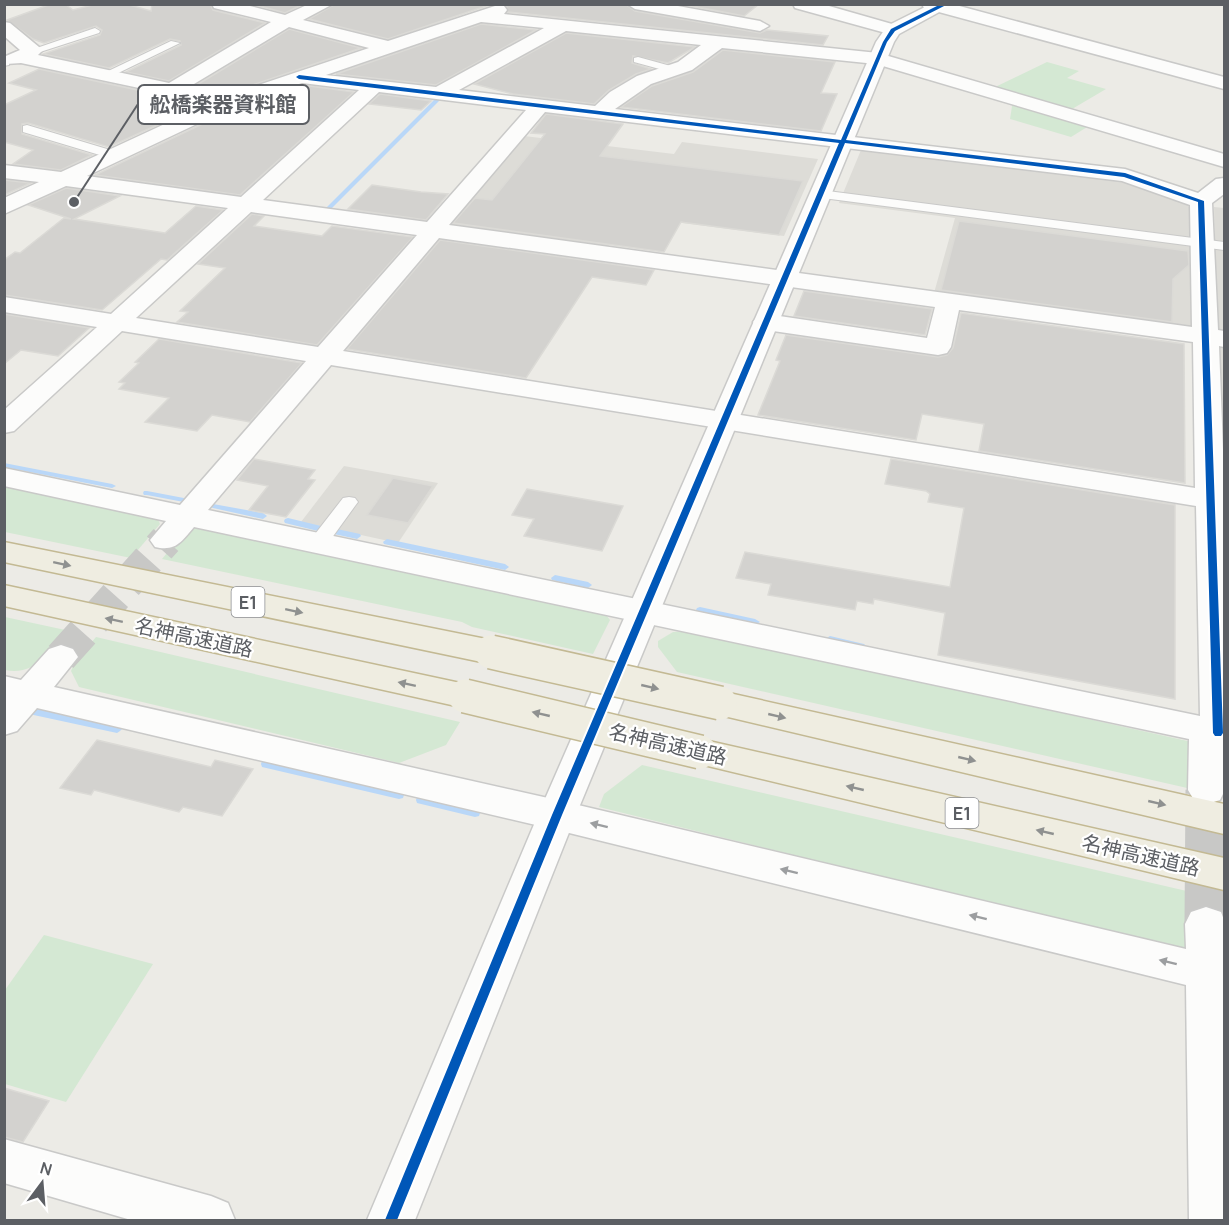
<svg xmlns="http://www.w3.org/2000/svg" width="1229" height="1225" font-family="Manrope,'Noto Sans JP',sans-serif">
	<rect width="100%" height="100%" fill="#ecebe6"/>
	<g fill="#dddcd7">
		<polygon points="524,136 674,154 682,142 818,159 784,236 628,216 607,248 452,227 450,225"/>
		<polygon points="869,148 1124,178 1191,202 1193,329 934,293 955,218 839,203 861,150"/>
		<polygon points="1214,207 1224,208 1224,335 1217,334"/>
		<polygon points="1214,343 1224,344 1224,494 1217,493"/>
		<polygon points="344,466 438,483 398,543 301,522"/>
	</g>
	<g fill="#d4e8d3">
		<polygon points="1047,62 1079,71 1067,78 1106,89 1067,112 991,89"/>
		<polygon points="1013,100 1092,124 1071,137 1010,119"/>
		<polygon points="4,486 157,517 160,524 131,558 5,532"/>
		<polygon points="197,527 603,611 610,620 593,654 472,627 462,622 162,559 181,536"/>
		<path d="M5 617 70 631C52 652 35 676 5 670Z"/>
		<polygon points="690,631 1192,742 1196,790 677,672 658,647 658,641 673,632"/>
		<polygon points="96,637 460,722 446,745 399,763 79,687 71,671 75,662"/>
		<polygon points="642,765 1191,892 1190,943 1182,951 599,807 604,794"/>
		<polygon points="44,935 153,964 66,1102 5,1084 5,990"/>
	</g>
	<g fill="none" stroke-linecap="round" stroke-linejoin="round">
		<g fill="#b9d7f8" fill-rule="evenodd">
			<polygon points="957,4 963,4 959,6"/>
			<polygon points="436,98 441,99 330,210 326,210 326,208"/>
			<polygon points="4,463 112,484 116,486 112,488 4,467"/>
			<polygon points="144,491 147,491 189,499 193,501 189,503 147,495 144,495 143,493"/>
			<polygon points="210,504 213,504 263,513 267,516 263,519 213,508 209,506"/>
			<polygon points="288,518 321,526 322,528 318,531 285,523 284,521 285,519"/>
			<polygon points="337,529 360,534 361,536 357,539 334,534 333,532"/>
			<polygon points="387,539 505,564 509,567 505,570 384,544 383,542"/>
			<polygon points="555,575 588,582 592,585 588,588 552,580 551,578"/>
			<polygon points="700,607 755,619 760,622 755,625 697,612 696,610 697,608"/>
			<polygon points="830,636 864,644 866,646 861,649 827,641 825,639"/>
			<polygon points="27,707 117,725 120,727 122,729 120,731 117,733 29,714 24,716 21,715 19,713 24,708"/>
			<polygon points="266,760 399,791 403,792 404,795 403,798 399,799 262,767 261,764 262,761"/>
			<polygon points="421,796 475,809 479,810 480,813 479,816 475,817 417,803 416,800 417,797"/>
			<path d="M1224 1030V1062L1220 1061C1216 1053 1216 1039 1220 1031Z"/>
		</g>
	</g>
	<g fill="#d3d2cf" stroke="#dbdad6" stroke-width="1.5">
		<polygon points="51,4 65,4 73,10 96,4 126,4 151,11 152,4 210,4 213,10 265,23 169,81 126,72 181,45 180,41 170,39 109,68 43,54 100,35 102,30 96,26 44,43 33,39 7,20"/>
		<polygon points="253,4 303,4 285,13"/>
		<polygon points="335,4 492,4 388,39 309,19"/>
		<polygon points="506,4 625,4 635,11 760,33 767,30 828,36 823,45 508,12"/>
		<polygon points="682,4 759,4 744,16"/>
		<polygon points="481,24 536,30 436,85 336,74"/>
		<polygon points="289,29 361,48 229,93 195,86"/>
		<polygon points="566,33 695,47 668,63 633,56 632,63 651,69 636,74 609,90 594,104 513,94 474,84"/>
		<polygon points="723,50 835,62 821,93 837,94 821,131 621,107 652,86 693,72"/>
		<polygon points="39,69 203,104 109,147 28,123 22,124 22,134 92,155 61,170 13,164 33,150 4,142 4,105 36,90 9,83"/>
		<polygon points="302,85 354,92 240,195 95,175 238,107"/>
		<polygon points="380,94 431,101 421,110 369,104"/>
		<polygon points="546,114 623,124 600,156 803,181 779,235 681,222 664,252 453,223 475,198 492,200 545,134 531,133"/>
		<polygon points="4,180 31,183 4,195"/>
		<polygon points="372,185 421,192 448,194 426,220 348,209"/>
		<polygon points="66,188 120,196 74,219 165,233 196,206 223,210 167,260 161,259 102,310 4,295 4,260 15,252 20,253 64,218 71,219 28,205"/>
		<polygon points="252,214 264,216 254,226 322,236 332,226 413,237 317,345 177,322 188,312 180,311 225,268 198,264"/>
		<polygon points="959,221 1188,251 1189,265 1173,279 1172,322 941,290"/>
		<polygon points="440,240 654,270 646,285 592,277 526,378 347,349"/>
		<polygon points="804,291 932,309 925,335 794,316"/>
		<polygon points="961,313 1184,344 1185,483 979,451 984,424 922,414 916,440 758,415 780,361 776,360 786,335 938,357 947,355 953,348"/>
		<polygon points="4,314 89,328 58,356 21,350 4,364"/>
		<polygon points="159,339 302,363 250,422 212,415 197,431 145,422 169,398 119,389 125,383 119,382 139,363 135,362"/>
		<polygon points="254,459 315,470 308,479 315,480 286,517 249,510 268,486 237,480"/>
		<polygon points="891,459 1175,505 1175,699 938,655 945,613 874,599 873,604 857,601 855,610 768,595 771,584 736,578 745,552 950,587 964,508 928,502 930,494 926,491 885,484"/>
		<polygon points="393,478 433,486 408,523 367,515"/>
		<polygon points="527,489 623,506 602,551 524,536 534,519 512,515"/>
		<polygon points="97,740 211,767 215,760 253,769 222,816 183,807 179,812 94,790 91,795 60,788"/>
		<polygon points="4,1088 49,1101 23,1142 4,1137"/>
	</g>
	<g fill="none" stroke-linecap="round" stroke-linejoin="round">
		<polyline stroke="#c8c8c6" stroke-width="33" stroke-dasharray="33 16" stroke-linecap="butt" points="61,657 166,540"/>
		<polyline stroke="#c8c8c6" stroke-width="43" stroke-dasharray="43 22" stroke-linecap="butt" points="1206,924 1207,790"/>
		<defs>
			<g id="service">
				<polygon points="95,28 100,31 99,33 37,53 28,51"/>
				<polygon points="171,41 180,43 110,77 100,75"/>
				<polygon points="638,57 678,68 680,70 674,73 634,62 634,58"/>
				<polygon points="4,60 9,61 9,65 4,66"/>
				<polygon points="27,125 117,152 119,155 113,159 23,132 23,126"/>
				<polygon points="820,190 1224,242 1224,250 815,197 815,191"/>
				<polygon points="349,497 355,498 358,502 355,506 326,546 312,546 310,542 312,538 343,498"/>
			</g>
			<g id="minor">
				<path d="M212 4H242L285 15 309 4H333L303 20 388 41 498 5 504 6 507 10 504 14 878 53 1224 154V167L876 64 722 48 692 70 651 84 615 109 1125 169 1198 193 1216 179 1224 178V194L1212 203 1218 330 1224 331V347L1219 346 1224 476V792L1220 800 1207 804 1194 800 1188 790 1189 739 194 527C182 541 176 552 155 547L150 540 166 521 4 486V468L180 505 306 361 122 331 14 431 4 433V410L97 327 4 312V297L111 314 228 208 66 186 4 214V198L39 182 4 178V165L61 172 210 103 21 63 6 64V56L20 50 4 36V22L10 23 39 47 42 51 38 55 169 83 271 22 214 8ZM481 22 544 28 436 87 326 75ZM289 27 369 48 229 95 189 87ZM566 31 701 45 678 62 637 76 610 92 595 106 459 90ZM302 83 359 90 241 197 87 176 237 105ZM379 92 526 110 427 222 263 200ZM545 112 1122 181 1190 205 1192 327 449 225ZM251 212 417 235 318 347 136 318ZM439 238 935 307 927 338 766 314 757 317 753 322 757 327 766 330 938 355 947 353 951 347 959 310 1193 342 1195 488 343 351ZM331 365 1196 506 1200 716 208 510Z"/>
				<polygon points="627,4 667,4 760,21 769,26 760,31 635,9"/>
				<polygon points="793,4 822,4 899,26 902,30 893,35 795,8"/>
				<polygon points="922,4 952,4 1224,77 1224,89 924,8"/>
				<polygon points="61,645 73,649 78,657 54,687 557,800 1186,949 1185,924 1191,912 1206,907 1221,912 1224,920 1224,1220 1189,1220 1186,985 557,830 37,708 17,731 4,735 4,676 21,680 49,649"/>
				<polygon points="4,1139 211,1196 228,1203 235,1220 131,1220 4,1183"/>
			</g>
			<polygon id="tertiary" points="931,4 954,4 899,34 894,42 576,815 415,1220 367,1220 538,815 876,42 887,26"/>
			<g id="motorway">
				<polygon points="4,542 491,640 503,644 508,652 503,660 491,664 4,562"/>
				<polygon points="4,585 465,684 477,687 483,696 477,705 465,708 4,606"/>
				<polygon points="720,691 1224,804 1224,834 707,712 702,703 707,694"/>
				<polygon points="700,739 1224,858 1224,890 687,761 682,752 687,743"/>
			</g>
		</defs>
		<use href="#service" stroke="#c9c9c8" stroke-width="2"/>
		<use href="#minor" stroke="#c9c9c8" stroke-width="3"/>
		<use href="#tertiary" stroke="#c9c9c8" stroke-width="3"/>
		<use href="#motorway" stroke="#c3b993" stroke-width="3"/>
		<use href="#service" fill="#fcfcfb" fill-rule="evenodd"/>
		<use href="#minor" fill="#fcfcfb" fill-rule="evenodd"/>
		<use href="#tertiary" fill="#fcfcfb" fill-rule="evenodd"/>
		<use href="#motorway" fill="#efede1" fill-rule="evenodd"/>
		<defs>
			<g id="motorway-bridge">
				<polyline points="491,652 720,703"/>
				<polyline points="465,696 700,752"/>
			</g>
		</defs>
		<use href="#motorway-bridge" stroke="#c3b993" stroke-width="36" stroke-linecap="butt"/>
		<use href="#motorway-bridge" stroke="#efede1" stroke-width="33"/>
		<defs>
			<polygon id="cycleway" points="941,4 948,4 895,31 887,42 846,140 1125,173 1204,201 1223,733 1221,736 1215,736 1213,733 1198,202 1124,177 845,143 562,815 397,1220 385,1220 552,815 839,143 299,79 296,77 299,75 841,140 883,42 891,29"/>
		</defs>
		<use href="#cycleway" stroke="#fff" stroke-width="4"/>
		<use href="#cycleway" fill="#0057b8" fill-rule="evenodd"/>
	</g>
	<defs><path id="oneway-solid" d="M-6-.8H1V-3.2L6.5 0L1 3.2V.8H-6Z" transform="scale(1.5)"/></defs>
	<g fill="#8f9190">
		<use href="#oneway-solid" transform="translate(62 564) rotate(12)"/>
		<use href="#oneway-solid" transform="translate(294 611) rotate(12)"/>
		<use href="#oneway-solid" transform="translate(114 620) rotate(-168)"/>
		<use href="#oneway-solid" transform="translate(407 684) rotate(-168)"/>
		<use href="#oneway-solid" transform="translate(650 687) rotate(13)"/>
		<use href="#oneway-solid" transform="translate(541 714) rotate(-167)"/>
		<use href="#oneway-solid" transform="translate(777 716) rotate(13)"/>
		<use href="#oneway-solid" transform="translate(967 759) rotate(13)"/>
		<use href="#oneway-solid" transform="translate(855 788) rotate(-167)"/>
		<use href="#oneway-solid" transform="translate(1157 803) rotate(13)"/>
		<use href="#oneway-solid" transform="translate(1045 832) rotate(-167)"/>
	</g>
	<g fill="#9c9ea0">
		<use href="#oneway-solid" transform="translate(599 825) rotate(-166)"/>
		<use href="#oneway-solid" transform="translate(789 871) rotate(-166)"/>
		<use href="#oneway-solid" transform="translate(978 917) rotate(-166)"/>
		<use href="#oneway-solid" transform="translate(1168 962) rotate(-166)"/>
	</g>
	<g text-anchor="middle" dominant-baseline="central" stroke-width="4.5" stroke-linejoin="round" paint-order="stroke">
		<g fill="#fff" stroke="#8d8f92" stroke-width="1.5">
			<rect x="231.5" y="587" width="33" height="30" rx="4.5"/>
			<rect x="945.5" y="798" width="33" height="30" rx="4.5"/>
		</g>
		<g font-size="18" font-weight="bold" fill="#5c5f64">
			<text x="248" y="602">E1</text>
			<text x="962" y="813">E1</text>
		</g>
		<g font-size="20" fill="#5c5f64" stroke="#fff">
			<text transform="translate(194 637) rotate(12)">名神高速道路</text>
			<text transform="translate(668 744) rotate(13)">名神高速道路</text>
			<text transform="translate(1141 855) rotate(13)">名神高速道路</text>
		</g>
	</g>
	<path fill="none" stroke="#5c5f64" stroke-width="2" d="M74 202L138 104"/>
	<circle fill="#5c5f64" stroke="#fff" stroke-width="2" cx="74" cy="202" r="6"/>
	<rect fill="#fff" stroke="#5c5f64" stroke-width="2" x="138" y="85" width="171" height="39" rx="6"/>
	<g font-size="21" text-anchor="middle" font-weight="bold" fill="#5c5f64">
		<text x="223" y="112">舩橋楽器資料館</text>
	</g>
	<rect width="1229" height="1225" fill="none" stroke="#5c5f64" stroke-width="12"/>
	<g transform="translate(42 1183) rotate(16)" stroke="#ffffff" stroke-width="4.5" paint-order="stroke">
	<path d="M0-4.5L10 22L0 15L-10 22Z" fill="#5c5f64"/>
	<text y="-9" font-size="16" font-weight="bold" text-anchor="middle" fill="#5c5f64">N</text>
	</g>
</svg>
